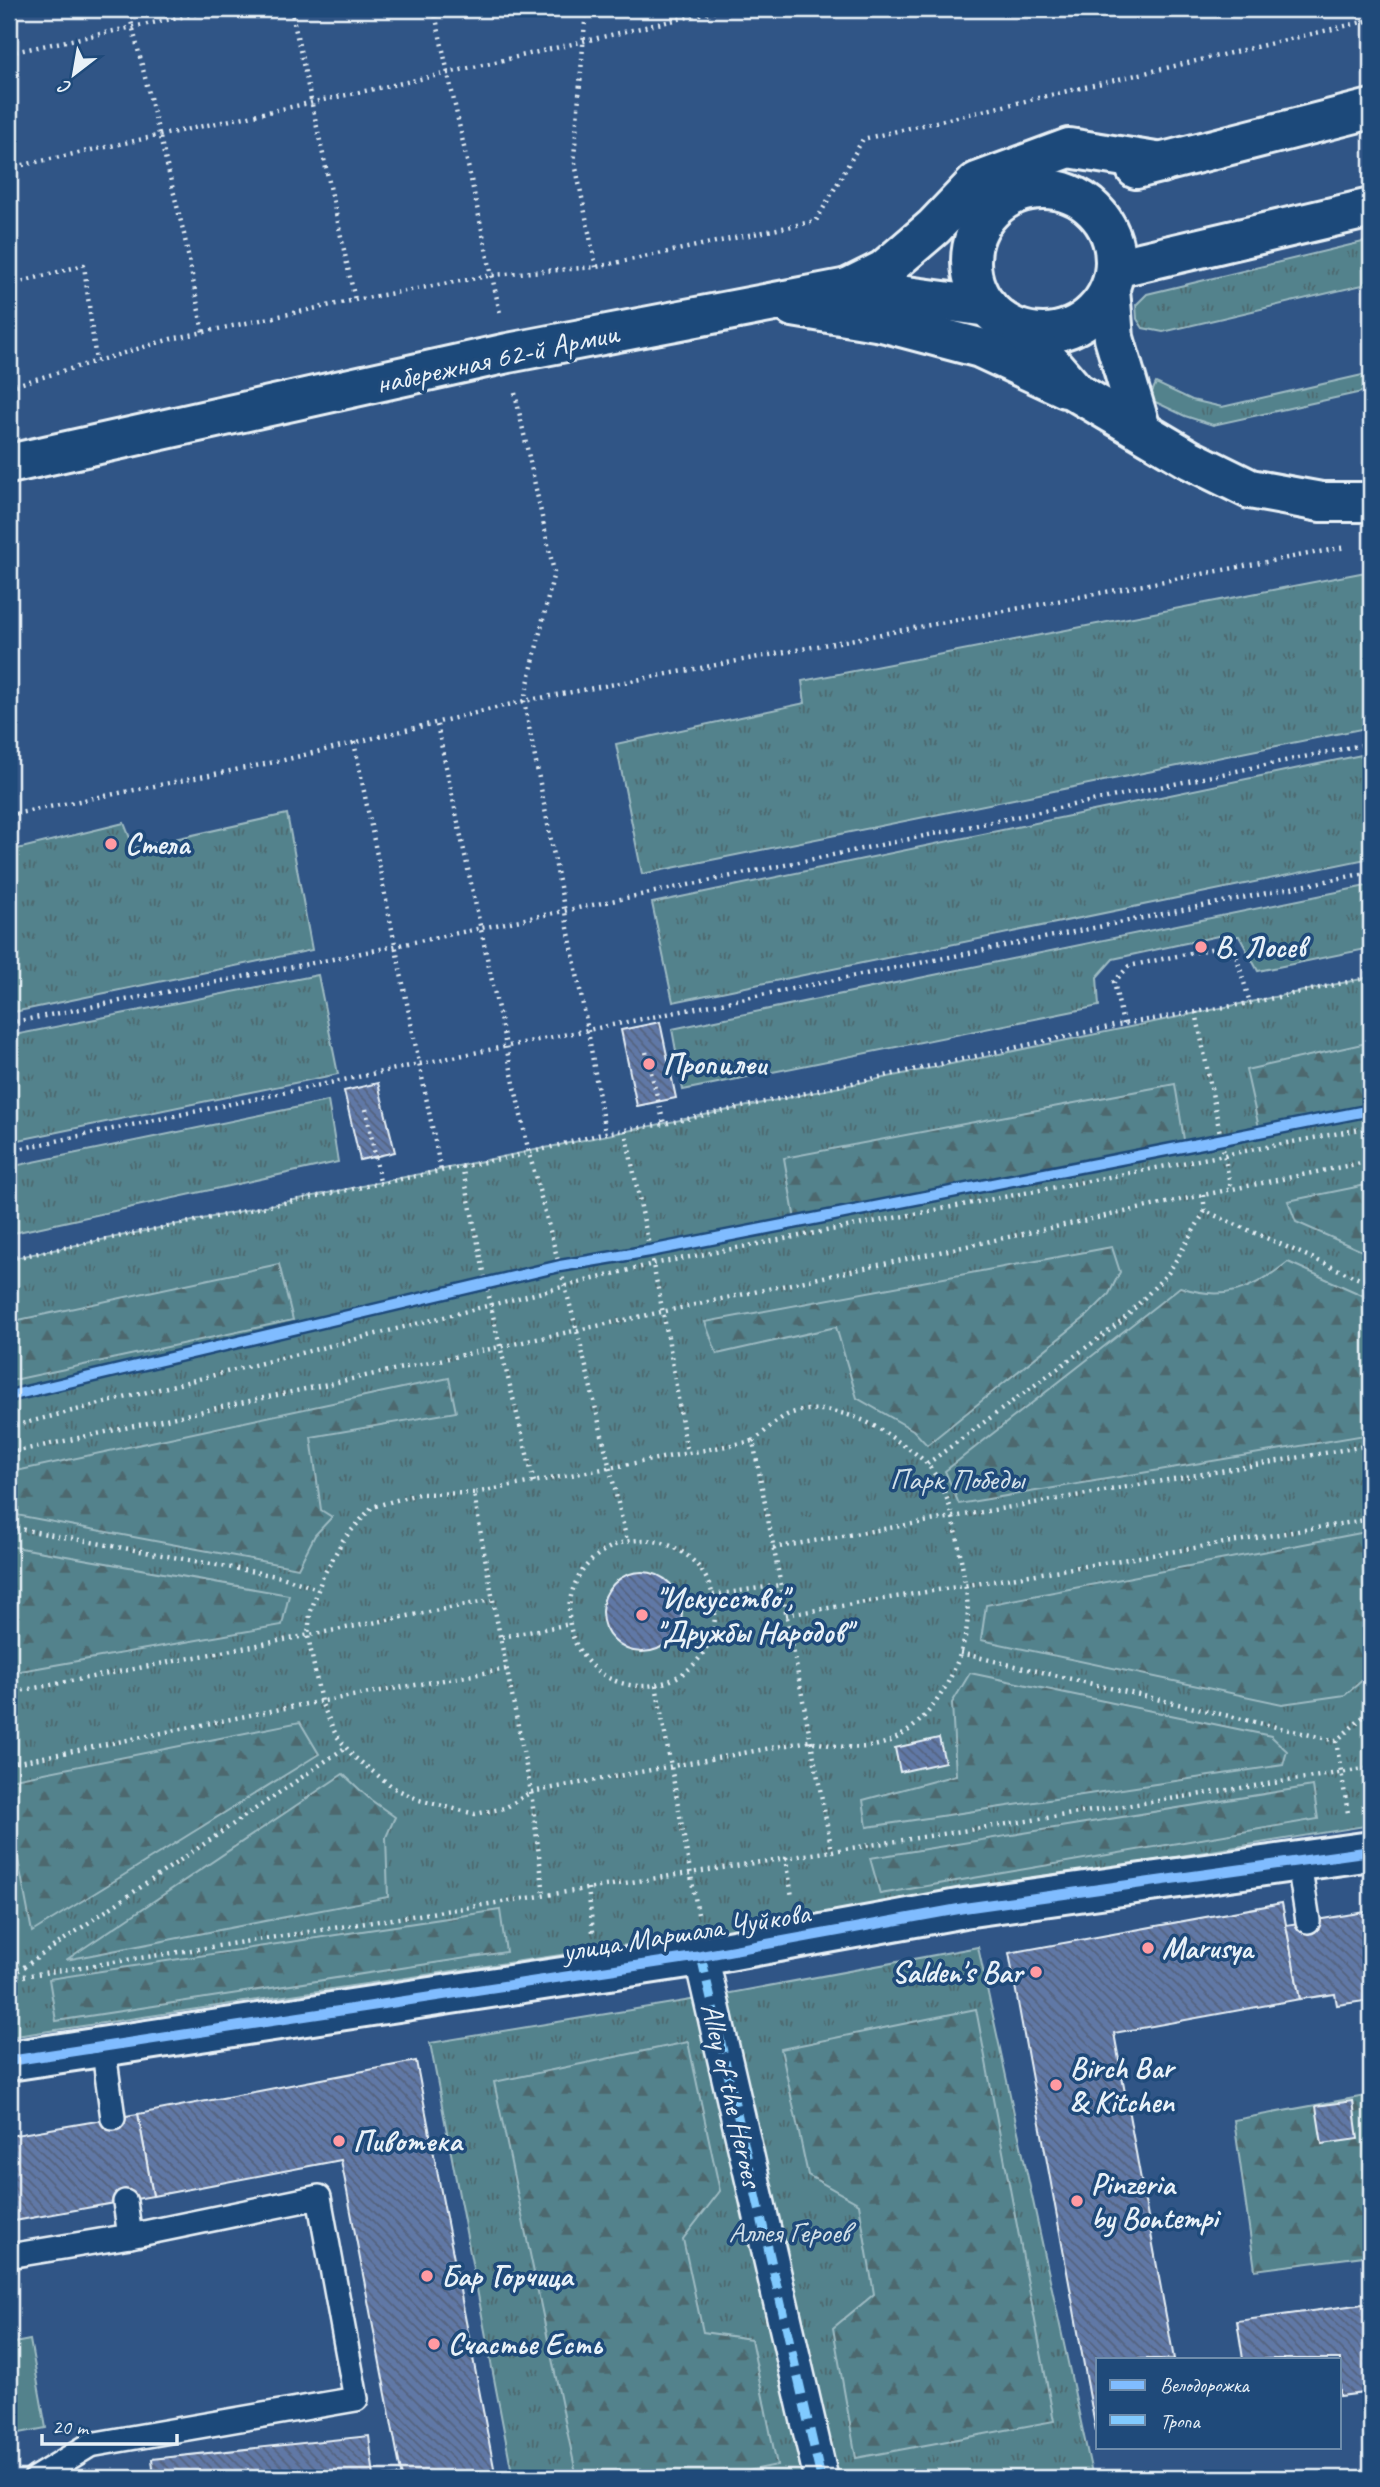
<svg xmlns="http://www.w3.org/2000/svg" width="1380" height="2487" font-family="Caveat,sans-serif">
	<defs>
		<pattern id="grass-tufts" width="24" height="20" patternUnits="userSpaceOnUse" patternTransform="scale(1.75)"><rect width="24" height="20" fill="#52828c"/><path d="M3 7l-1-3M5 7V3M7 7l1-3M15 17l-1-3M17 17v-4M19 17l1-3" fill="none" stroke="#4d686e"/></pattern>
		<pattern id="forest-firs" width="22" height="20" patternUnits="userSpaceOnUse" patternTransform="scale(1.75)"><rect width="22" height="20" fill="#52828c"/><path d="M5 1l3.5 6h-7zM16 11l3.5 6h-7z" fill="#4d686e"/></pattern>
		<pattern id="building-back-hatch" width="6" height="6" patternUnits="userSpaceOnUse" patternTransform="scale(1.75)"><rect width="6" height="6" fill="#6078a6"/><path d="M-1 5l2 2M0 0l6 6M5-1l2 2" fill="none" stroke="#54627d"/></pattern>
	</defs>
	<rect width="100%" height="100%" fill="#305586"/>
	<filter id="ink" filterUnits="userSpaceOnUse"><feTurbulence type="fractalNoise" baseFrequency=".0143" numOctaves="2"/><feDisplacementMap in="SourceGraphic" scale="14" xChannelSelector="R" yChannelSelector="G"/><feConvolveMatrix kernelMatrix="1 2 1 2 8 2 1 2 1" color-interpolation-filters="sRGB"/></filter>
	<g filter="url(#ink)">
		<g fill="url(#grass-tufts)" stroke="#9dbac2" stroke-width="2">
			<polygon points="1371,240 1371,283 1163,332 1143,328 1137,319 1136,305 1147,294"/>
			<polygon points="1371,373 1371,390 1213,425 1185,416 1149,399 1156,383 1192,400 1222,407"/>
			<polygon points="1371,571 1371,727 642,874 616,744 805,703 802,681"/>
			<polygon points="1371,753 1371,858 673,1002 652,903"/>
			<polygon points="287,814 312,950 9,1013 9,851 124,823 134,848"/>
			<polygon points="1371,885 1371,948 1258,971 1239,936 1218,936 1113,959 1097,977 1099,1006 683,1090 672,1029"/>
			<polygon points="318,975 338,1074 9,1142 9,1036"/>
			<polygon points="1371,977 1371,1825 702,1934 9,2037 9,1259"/>
			<polygon points="328,1101 338,1162 9,1234 9,1167"/>
			<polygon points="978,1947 1093,2478 513,2478 430,2043 709,1997"/>
		</g>
		<g fill="url(#forest-firs)" stroke="#9dbac2" stroke-width="2">
			<polygon points="1371,1042 1371,1108 1260,1132 1246,1070"/>
			<polygon points="1175,1084 1185,1146 795,1220 784,1158"/>
			<polygon points="1371,1184 1371,1255 1296,1222 1288,1201"/>
			<polygon points="1112,1247 1120,1272 1109,1294 1088,1315 927,1445 913,1430 857,1398 836,1327 717,1354 705,1322"/>
			<path d="M1288 1262 1371 1299V1434L959 1504 945 1471 1180 1287C1225 1302 1252 1290 1288 1262Z"/>
			<polygon points="279,1264 293,1320 9,1381 9,1322"/>
			<polygon points="449,1378 456,1412 311,1437 321,1510 332,1517 315,1535 298,1568 11,1514 16,1471"/>
			<polygon points="1371,1531 1371,1673 1345,1695 1282,1704 981,1640 986,1605"/>
			<polygon points="9,1546 289,1595 282,1625 9,1673"/>
			<polygon points="970,1673 1271,1736 1287,1751 1283,1765 867,1827 863,1800 956,1775 952,1703"/>
			<polygon points="300,1722 319,1754 32,1932 9,1813 9,1780"/>
			<polygon points="343,1774 371,1800 395,1817 386,1837 388,1897 66,1960"/>
			<polygon points="1313,1786 1318,1819 880,1894 870,1858"/>
			<polygon points="500,1910 506,1952 56,2021 49,1979"/>
			<polygon points="976,2009 1054,2421 856,2458 833,2328 874,2294 859,2204 808,2175 781,2049"/>
			<polygon points="688,2042 720,2191 683,2239 703,2332 751,2339 777,2465 715,2478 577,2478 494,2082"/>
			<polygon points="1371,2095 1371,2255 1255,2270 1234,2120"/>
		</g>
		<polygon fill="#52828c" stroke="#9dbac2" stroke-width="2" points="30,2340 46,2428 9,2435 9,2344"/>
		<g fill="url(#building-back-hatch)" stroke="#e8f1f8" stroke-width="2">
			<polygon points="660,1022 676,1098 637,1106 621,1030"/>
			<polygon points="378,1083 395,1152 360,1160 344,1091"/>
			<circle cx="642" cy="1612" r="40"/>
			<polygon points="939,1738 945,1762 900,1772 895,1748"/>
			<polygon points="1282,1903 1300,1999 1114,2033 1174,2359 1098,2359 1096,2431 1009,1953"/>
			<polygon points="1371,1911 1371,2000 1337,2005 1335,1994 1300,1999 1286,1925"/>
			<polygon points="416,2061 496,2478 402,2478 341,2160 153,2196 138,2114"/>
			<polygon points="1353,2101 1358,2139 1322,2144 1316,2106"/>
			<polygon points="138,2114 153,2196 9,2222 9,2136"/>
			<polygon points="1371,2303 1371,2392 1340,2396 1340,2359 1243,2359 1237,2321"/>
			<polygon points="369,2436 374,2477 402,2475 402,2478 154,2478 152,2459"/>
		</g>
		<g fill="none" stroke-linecap="round" stroke-linejoin="round">
			<defs>
				<g id="service">
					<polyline points="1299,1863 1308,1921"/>
					<polyline points="103,2045 113,2118"/>
					<polyline points="125,2202 130,2236"/>
					<polyline points="9,2256 130,2236 319,2197 356,2399 90,2445 36,2478"/>
				</g>
				<polyline id="pedestrian" points="701,1956 821,2478"/>
				<polyline id="minor" points="9,2061 701,1956 964,1908 1371,1851"/>
				<g id="secondary">
					<polyline points="1136,169 1371,109"/>
					<circle cx="1043" cy="261" r="72"/>
					<polyline points="1115,268 1371,208"/>
					<polyline points="848,288 884,270 934,227 977,182 1069,148 1162,163"/>
					<polyline points="1110,289 1114,338 1141,429"/>
					<polyline points="793,307 882,322 980,348 1066,388"/>
					<polyline points="1023,331 1076,392 1189,459 1250,489 1321,502 1371,502"/>
					<polyline points="9,464 508,353 848,288 988,307"/>
				</g>
			</defs>
			<use href="#service" stroke="#e8f1f8" stroke-width="28"/>
			<use href="#pedestrian" stroke="#e8f1f8" stroke-width="38"/>
			<use href="#minor" stroke="#e8f1f8" stroke-width="44"/>
			<use href="#secondary" stroke="#e8f1f8" stroke-width="44"/>
			<g stroke="#e8f1f8" stroke-width="4.5" stroke-dasharray="2 5" stroke-linecap="butt">
				<polyline points="128,9 184,234 203,332"/>
				<polyline points="291,9 355,300"/>
				<polyline points="434,9 500,313"/>
				<polyline points="9,53 219,9"/>
				<polyline points="9,168 448,73 722,9"/>
				<polyline points="9,227 9,229"/>
				<polyline points="9,285 84,265 96,362"/>
				<polyline points="9,387 171,339 355,300 493,275 596,267 816,221 863,139 1371,20"/>
				<polyline points="515,393 554,572 524,701 588,1031 605,1133"/>
				<polyline points="437,725 529,1153 581,1346 627,1541"/>
				<polyline points="354,742 441,1171"/>
				<polyline points="9,815 280,761 524,701 1346,547"/>
				<polyline points="1196,1012 1231,1189"/>
				<polyline points="9,1023 323,961 1371,743"/>
				<polyline points="1123,1024 1114,982 1129,966 1215,948 1237,958 1250,1003"/>
				<polyline points="646,1052 664,1124"/>
				<polyline points="366,1109 380,1182"/>
				<polyline points="625,1130 668,1337 687,1453"/>
				<polyline points="9,1151 419,1064 1371,872"/>
				<polyline points="462,1166 496,1330 534,1482"/>
				<polyline points="1203,1195 1205,1211"/>
				<polyline points="9,1259 529,1153 605,1133 664,1124 1123,1024 1250,1003 1371,977"/>
				<polyline points="9,1427 653,1264 1371,1127"/>
				<path d="M753 1441C764 1433 775 1421 787 1415 816 1402 860 1415 884 1432 898 1442 915 1451 927 1464 948 1488 955 1522 960 1553 964 1578 971 1607 966 1632 957 1678 923 1738 873 1746 853 1750 829 1745 809 1741L531 1792C512 1692 490 1594 474 1493L753 1441 832 1851 1371 1768"/>
				<polyline points="9,1453 1203,1195 1371,1161"/>
				<polyline points="927,1464 1121,1322 1169,1272 1205,1211 1371,1284"/>
				<polyline points="474,1493 418,1494 372,1507 343,1540 322,1578 310,1614 308,1636 321,1702 336,1735 353,1756 394,1788 419,1800 475,1814 505,1808 531,1792 544,1894"/>
				<polyline points="9,1527 282,1577 318,1589"/>
				<circle cx="642" cy="1613" r="73"/>
				<polyline points="773,1548 1371,1445"/>
				<polyline points="713,1595 780,1585"/>
				<polyline points="786,1615 1371,1519"/>
				<polyline points="502,1637 570,1624"/>
				<polyline points="960,1653 1336,1741 1371,1710"/>
				<polyline points="656,1685 698,1914"/>
				<polyline points="9,1693 491,1600"/>
				<polyline points="1336,1741 1348,1813"/>
				<polyline points="9,1764 295,1706 507,1669"/>
				<polyline points="786,1857 792,1897"/>
				<polyline points="588,1888 593,1932"/>
				<polyline points="9,1926 18,1971 13,2018"/>
				<polyline points="18,1971 346,1747"/>
				<polyline points="17,1977 832,1851"/>
			</g>
			<use href="#service" stroke="#1f4a7a" stroke-width="23"/>
			<use href="#pedestrian" stroke="#1f4a7a" stroke-width="33"/>
			<use href="#minor" stroke="#1f4a7a" stroke-width="38"/>
			<use href="#secondary" stroke="#1f4a7a" stroke-width="38"/>
			<polyline stroke="#e8f1f8" stroke-width="4.5" stroke-dasharray="2 5" stroke-linecap="butt" points="586,9 574,158 596,267"/>
			<polyline stroke="#80caff" stroke-width="9" stroke-dasharray="18 9" stroke-linecap="butt" points="701,1956 821,2478"/>
			<defs>
				<g id="cycleway">
					<polyline points="9,1396 560,1266 650,1251 1371,1110"/>
					<polyline points="9,2061 701,1956 964,1908 1371,1851"/>
				</g>
			</defs>
			<use href="#cycleway" stroke="#1f4a7a" stroke-width="15"/>
			<use href="#cycleway" stroke="#80bcff" stroke-width="10"/>
		</g>
	</g>
	<g fill="#ff9aa2" stroke="#1f4a7a" stroke-width="2.5">
		<circle cx="111" cy="844" r="7"/>
		<circle cx="1201" cy="947" r="7"/>
		<circle cx="649" cy="1064" r="7"/>
		<circle cx="642" cy="1615" r="7"/>
		<circle cx="1148" cy="1948" r="7"/>
		<circle cx="1036" cy="1972" r="7"/>
		<circle cx="1056" cy="2085" r="7"/>
		<circle cx="339" cy="2141" r="7"/>
		<circle cx="1077" cy="2201" r="7"/>
		<circle cx="427" cy="2276" r="7"/>
		<circle cx="434" cy="2344" r="7"/>
	</g>
	<g text-anchor="middle" dominant-baseline="central" stroke-width="7" stroke-linejoin="round" paint-order="stroke">
		<g font-size="30" fill="#e8f1f8" stroke="#1f4a7a">
			<text transform="translate(497 358) rotate(-12)">набережная 62-й Армии</text>
			<text transform="translate(686 1932) rotate(-9)">улица Маршала Чуйкова</text>
			<text transform="translate(732 2095) rotate(77)">Alley of the Heroes</text>
		</g>
		<g font-size="30" font-weight="bold" fill="#e8f1f8" stroke="#1f4a7a" text-anchor="start">
			<text x="125" y="844">Стела</text>
			<text x="1215" y="947">В. Лосев</text>
			<text x="663" y="1064">Пропилеи</text>
			<text x="656" y="1598">"Искусство",<tspan x="656" dy="34">"Дружбы Народов"</tspan></text>
			<text x="1162" y="1948">Marusya</text>
			<text x="1022" y="1972" text-anchor="end">Salden's Bar</text>
			<text x="1070" y="2068">Birch Bar<tspan x="1070" dy="34">&amp; Kitchen</tspan></text>
			<text x="353" y="2141">Пивотека</text>
			<text x="1091" y="2184">Pinzeria<tspan x="1091" dy="34">by Bontempi</tspan></text>
			<text x="441" y="2276">Бар Горчица</text>
			<text x="448" y="2344">Счастье Есть</text>
		</g>
		<g font-size="30" fill="#d2e0e8" stroke="#1f4a7a">
			<text x="957" y="1479">Парк Победы</text>
			<text x="789" y="2232">Аллея Героев</text>
		</g>
	</g>
	<rect width="1380" height="2487" fill="none" stroke="#1f4a7a" stroke-width="35"/>
	<rect x="18" y="18" width="1345" height="2452" fill="none" stroke="#e8f1f8" stroke-width="2.5" filter="url(#ink)"/>
	<rect x="1096" y="2358" width="245" height="91" fill="#1f4a7a" stroke="#6f8dac" stroke-width="2"/>
	<rect x="1110" y="2380" width="35" height="10" fill="#80bcff" stroke="#6f8dac" stroke-width="2"/>
	<text x="1160" y="2392" font-size="21" fill="#e8f1f8">Велодорожка</text>
	<rect x="1110" y="2415" width="35" height="10" fill="#80caff" stroke="#6f8dac" stroke-width="2"/>
	<text x="1160" y="2428" font-size="21" fill="#e8f1f8">Тропа</text>
	<g transform="translate(74 74) rotate(211)" stroke="#1f4a7a" stroke-width="5" paint-order="stroke">
	<path d="M0-5L12 26L0 18L-12 26Z" fill="#e8f1f8"/>
	<text y="-10" font-size="19" font-weight="bold" text-anchor="middle" fill="#e8f1f8">С</text>
	</g>
	<path d="M42 2434v10h135v-10" fill="none" stroke="#e8f1f8" stroke-width="3.5"/>
	<text x="52" y="2434" font-size="21" fill="#e8f1f8" stroke="#1f4a7a" stroke-width="5" paint-order="stroke">20 m</text>
</svg>
